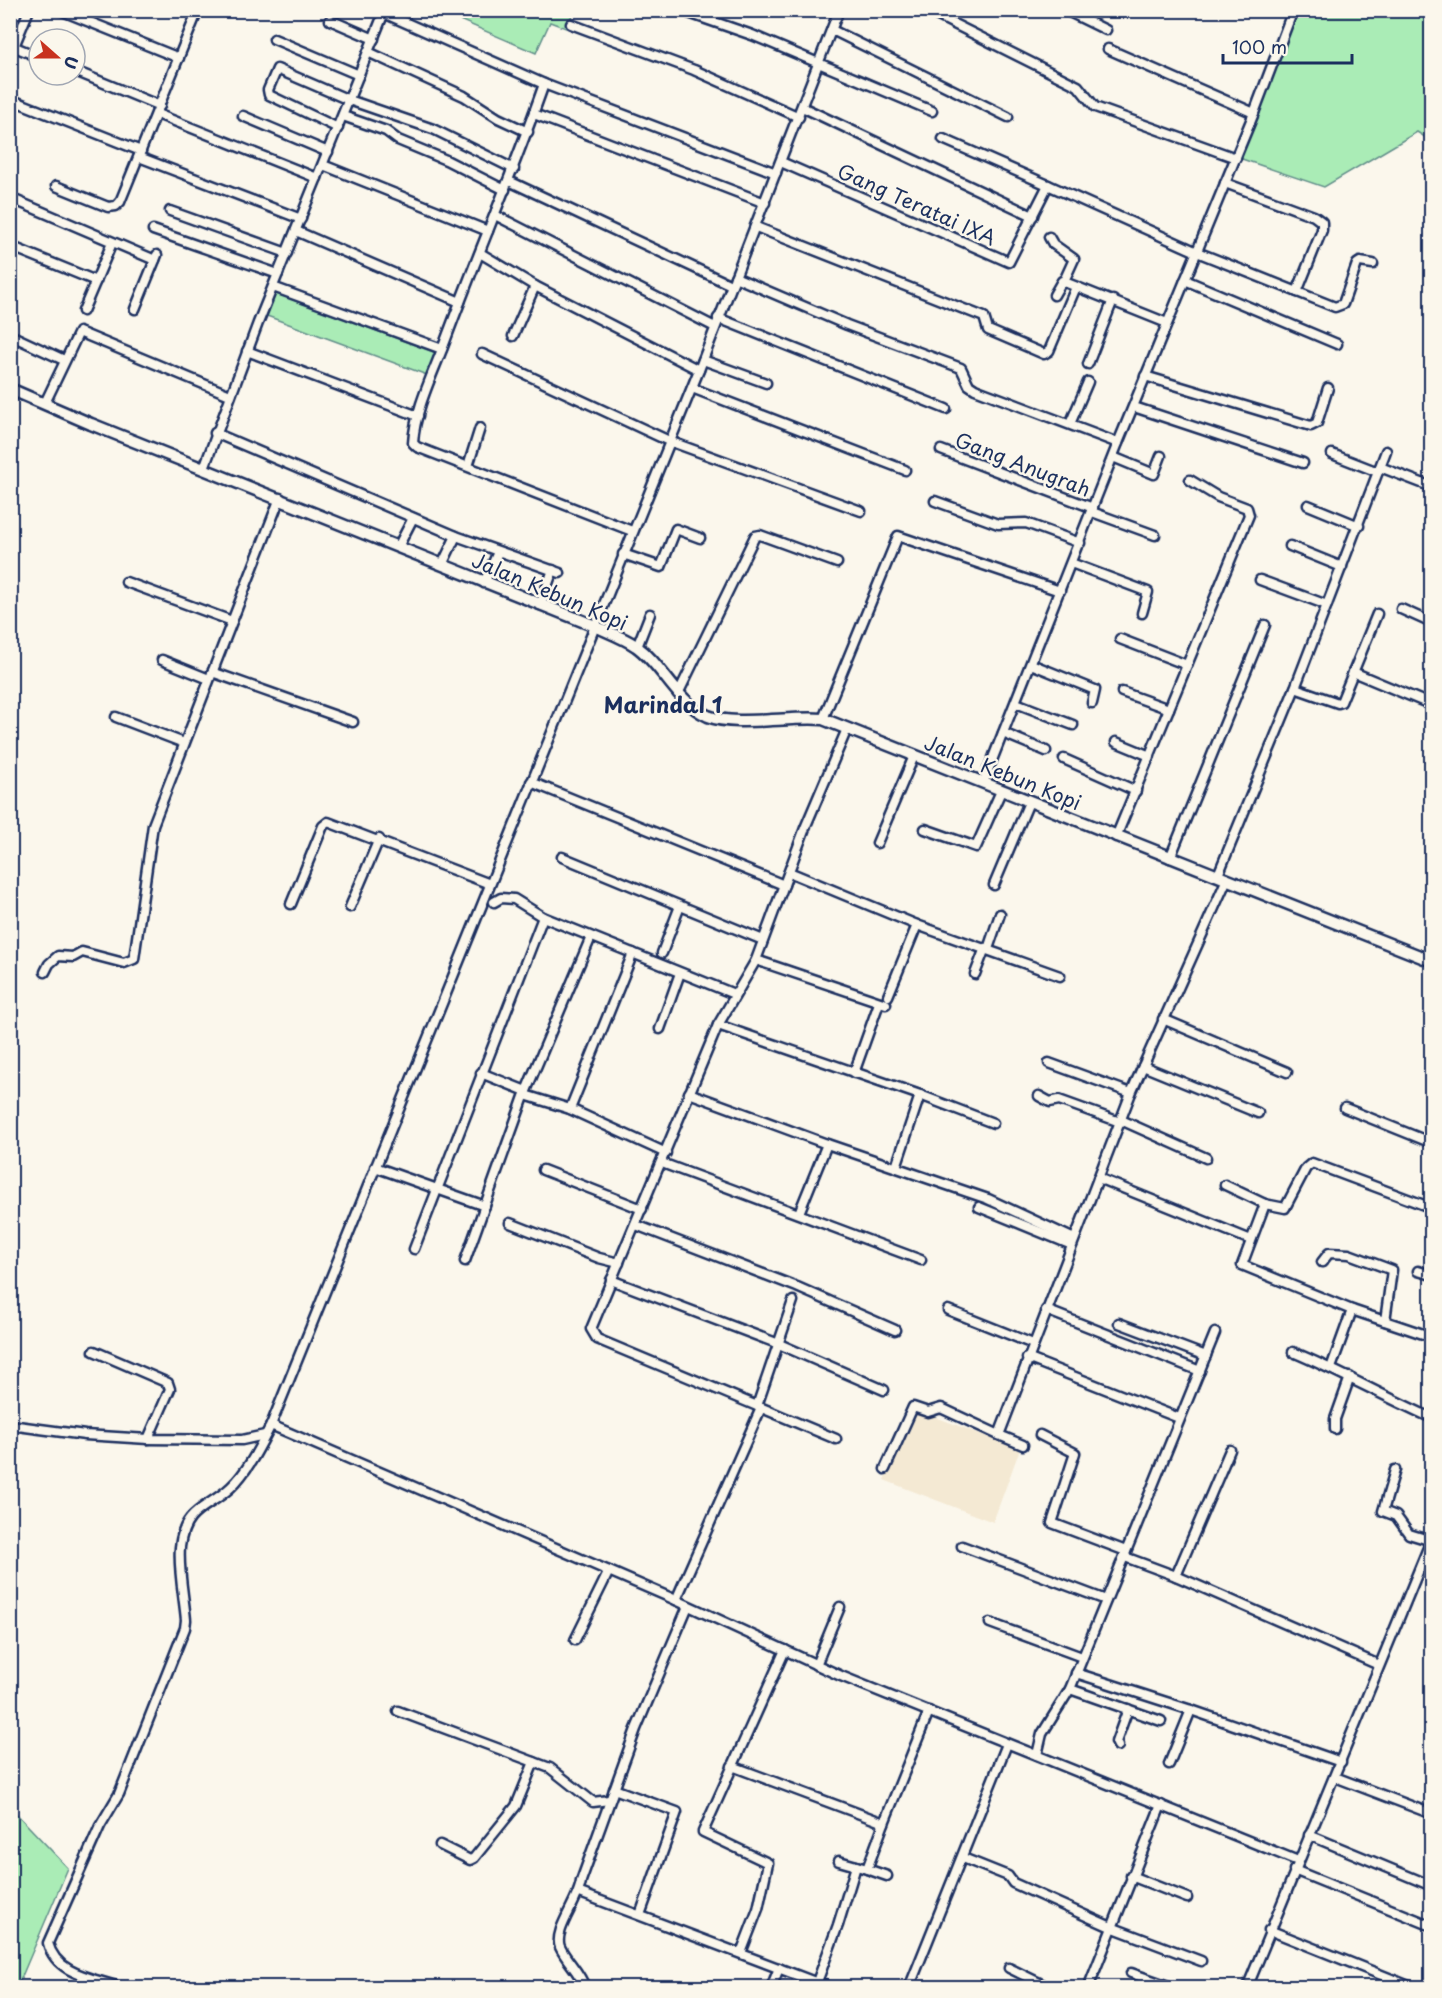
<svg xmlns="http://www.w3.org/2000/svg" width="1442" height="1998" font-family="'Playpen Sans',sans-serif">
	<rect width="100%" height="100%" fill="#fbf7ec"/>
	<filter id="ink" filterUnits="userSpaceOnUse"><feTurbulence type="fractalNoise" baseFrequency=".0167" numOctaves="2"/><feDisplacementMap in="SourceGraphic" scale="12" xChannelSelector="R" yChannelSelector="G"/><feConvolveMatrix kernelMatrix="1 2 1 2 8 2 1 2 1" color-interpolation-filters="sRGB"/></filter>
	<g filter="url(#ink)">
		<polygon fill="#f4e9d3" points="914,1409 1020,1449 993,1522 884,1480"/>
		<g fill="#aaecb6" stroke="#628e8a" stroke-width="1.5">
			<polygon points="439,11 574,11 566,28 550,22 536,53"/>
			<polygon points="1296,11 1431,11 1431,141 1417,132 1324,187 1239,158"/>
			<polygon points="275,293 436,353 427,375 267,316"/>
			<polygon points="11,1808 68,1868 17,1988 10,1987"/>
		</g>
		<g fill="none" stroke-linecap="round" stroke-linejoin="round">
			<defs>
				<g id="minor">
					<polyline points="60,10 179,58"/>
					<polyline points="377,10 544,84 776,173"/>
					<polyline points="680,10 752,35 932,111"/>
					<polyline points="926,10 1078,86 1095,107 1236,158"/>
					<polyline points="1065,10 1106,30"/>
					<polyline points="330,20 374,39"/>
					<polyline points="571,24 694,70 799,117"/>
					<polyline points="832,30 1008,117"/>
					<polyline points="274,39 359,75"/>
					<polyline points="10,45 39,57"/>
					<polyline points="1108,49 1254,113"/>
					<polyline points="368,52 464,96 498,118 528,132"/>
					<polyline points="10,56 29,10"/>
					<polyline points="75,71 160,106"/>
					<path d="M544 84C514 170 478 253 446 339 434 372 415 408 413 443L417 447 632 531"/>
					<polyline points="10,99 141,151"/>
					<polyline points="802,107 1033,216"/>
					<polyline points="157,114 317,178"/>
					<polyline points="534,114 765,203"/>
					<polyline points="243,116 328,152"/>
					<polyline points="343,116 386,131 398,140 446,160 505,190"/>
					<polyline points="338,128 269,95 268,90 277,69 349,100 433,129 514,169"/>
					<polyline points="943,139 1048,185"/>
					<polyline points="139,157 301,219"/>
					<polyline points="781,162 1009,262 1048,185 1197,252 1335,307 1343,304 1357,264 1360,262 1373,264"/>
					<polyline points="323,165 488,231"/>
					<polyline points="509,181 731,285"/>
					<polyline points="1225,183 1314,216 1322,222 1322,230 1297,292"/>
					<polyline points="56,186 108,207 116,206 120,202 198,10"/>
					<polyline points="10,198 155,260"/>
					<polyline points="170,211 287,253"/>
					<polyline points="495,215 715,327"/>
					<polyline points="756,227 984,317 988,330 1044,354 1049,351 1076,287"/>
					<polyline points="153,230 278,274"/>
					<polyline points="296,231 460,302"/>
					<polyline points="1049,237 1053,244 1074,259 1064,281"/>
					<polyline points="10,246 96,281"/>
					<polyline points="480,253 535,286 699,370"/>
					<polyline points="735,277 847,325 961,368 969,385 975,389 1118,443"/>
					<polyline points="1185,280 1337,344"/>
					<polyline points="273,287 442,349"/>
					<polyline points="1054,295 1062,281 1167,323"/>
					<polyline points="135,309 157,255"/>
					<polyline points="83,311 112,243"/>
					<polyline points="718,318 946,409"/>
					<polyline points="10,335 64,360"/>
					<polyline points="513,336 535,286"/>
					<polyline points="247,351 418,416"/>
					<polyline points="482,354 669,441 861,511"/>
					<polyline points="703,360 766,383"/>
					<polyline points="1088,364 1113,300"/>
					<polyline points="1145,376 1311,426 1317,423 1328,388"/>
					<polyline points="692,388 905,470"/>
					<polyline points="45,403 79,332 230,395"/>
					<polyline points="1134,407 1303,463"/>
					<polyline points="1070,424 1088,382"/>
					<polyline points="215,433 456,536 560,573"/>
					<polyline points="941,450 1093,508"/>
					<polyline points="1332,454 1378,472"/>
					<polyline points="1113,457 1154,474 1161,456"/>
					<polyline points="468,466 480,428"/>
					<polyline points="1380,467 1432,487"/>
					<polyline points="204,468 258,323 385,10"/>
					<polyline points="935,501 998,524 1026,523 1080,543"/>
					<polyline points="1308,505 1359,526"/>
					<polyline points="1092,512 1155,535"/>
					<polyline points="1290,546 1342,567"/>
					<polyline points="398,547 413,518"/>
					<polyline points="623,554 661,567 676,529 700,538"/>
					<polyline points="1071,563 1148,592 1142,613"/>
					<polyline points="442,565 456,536"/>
					<polyline points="1260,580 1327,605"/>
					<polyline points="126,582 232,621"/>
					<polyline points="484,583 498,552"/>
					<polyline points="540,605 553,570"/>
					<polyline points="1401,609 1432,623"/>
					<polyline points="1120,639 1187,665"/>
					<polyline points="637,647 650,614"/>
					<polyline points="162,660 209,679"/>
					<polyline points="1031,664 1095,690 1092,703"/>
					<polyline points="212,672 353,722"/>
					<polyline points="1353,672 1432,705"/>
					<polyline points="1295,688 1338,703 1341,702 1377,614"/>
					<polyline points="1122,692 1169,709"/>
					<polyline points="678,694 755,536 760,535 837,563"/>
					<polyline points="1016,703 1073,725"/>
					<polyline points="116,717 184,743"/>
					<polyline points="823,719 898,536 1060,591"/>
					<polyline points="1003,733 1046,751"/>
					<polyline points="1116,742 1150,756"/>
					<polyline points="1064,759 1136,791"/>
					<polyline points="531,782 784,885"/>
					<polyline points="983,783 1118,443 1254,113 1293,10"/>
					<polyline points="925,829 976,847 1001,791"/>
					<polyline points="1116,837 1249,515 1247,508 1218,497 1190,480"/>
					<polyline points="877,843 914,756"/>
					<polyline points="562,857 763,940"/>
					<polyline points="1170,858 1265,625"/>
					<polyline points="789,872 917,925 1060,976"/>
					<polyline points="1218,875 1295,688 1386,451"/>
					<polyline points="994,885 1029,802"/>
					<polyline points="494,902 501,898 514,899 543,917 734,994"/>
					<polyline points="291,904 323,826 328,822 490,884"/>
					<polyline points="350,907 379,839"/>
					<polyline points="988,949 1000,914"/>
					<polyline points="662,953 680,906"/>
					<polyline points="756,960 886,1004"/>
					<polyline points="45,972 49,964 58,956 73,957 82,952 124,963 134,959 153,825 280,498"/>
					<polyline points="975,974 985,948"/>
					<polyline points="888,996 917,925"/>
					<polyline points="1163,1019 1287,1072"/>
					<polyline points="718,1025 920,1095 993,1123"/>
					<polyline points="660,1029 680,973"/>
					<polyline points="1049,1063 1131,1093"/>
					<polyline points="1143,1066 1258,1113"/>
					<polyline points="481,1073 526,1091"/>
					<polyline points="854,1073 879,1003"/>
					<polyline points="689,1093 827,1144 988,1199 1074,1239"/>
					<polyline points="525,1095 570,1109 666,1153"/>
					<polyline points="1039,1096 1050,1102 1059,1100 1120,1122"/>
					<polyline points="1345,1108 1432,1143"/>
					<polyline points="570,1109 633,953"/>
					<polyline points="1121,1120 1206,1158"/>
					<polyline points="662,1163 921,1260"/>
					<polyline points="375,1167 485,1206"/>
					<polyline points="896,1167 920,1095"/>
					<polyline points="543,1170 642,1209"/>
					<polyline points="1098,1178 1251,1240"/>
					<polyline points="1225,1185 1265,1204 1285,1208 1306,1168 1312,1163 1432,1208"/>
					<polyline points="1265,1204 1242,1265 1352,1310 1432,1337"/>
					<polyline points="979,1207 1072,1245"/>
					<polyline points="799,1213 827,1144"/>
					<polyline points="510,1223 599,1258 619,1263"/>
					<polyline points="636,1225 797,1287 895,1330"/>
					<polyline points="414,1249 543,917"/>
					<polyline points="465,1261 526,1091 591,937"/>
					<polyline points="1322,1262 1329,1253 1349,1254 1392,1270 1385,1321"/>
					<polyline points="1418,1271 1432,1275"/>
					<polyline points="611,1280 779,1344 884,1390"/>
					<polyline points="948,1310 1033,1344"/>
					<polyline points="1046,1310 1200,1371"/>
					<polyline points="1119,1323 1206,1356"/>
					<polyline points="94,1351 168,1383 170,1389 148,1439 242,1440 265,1435"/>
					<path d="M1293 1352C1341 1372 1385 1397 1432 1418"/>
					<polyline points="1027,1358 1179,1418"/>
					<polyline points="1331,1368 1352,1310"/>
					<polyline points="757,1406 793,1301"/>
					<polyline points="10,1425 85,1435 148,1439"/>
					<polyline points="271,1425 676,1600 841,1676 1298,1861"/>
					<polyline points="1335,1429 1335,1419 1350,1377"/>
					<polyline points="1040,1435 1075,1453 1052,1523 1126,1551"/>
					<polyline points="836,1439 597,1339 591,1329 718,1025 756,960 805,828 847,729"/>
					<polyline points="1023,1445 999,1435 1131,1093 1227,879"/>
					<polyline points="885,1469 913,1407 928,1412 941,1408 999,1435"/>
					<polyline points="1395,1470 1383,1511 1396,1516 1409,1534 1432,1541"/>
					<polyline points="962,1546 1106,1600"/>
					<polyline points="1125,1557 1176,1576 1379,1665"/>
					<polyline points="1176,1576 1230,1450"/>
					<polyline points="676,1600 761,1408"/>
					<polyline points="990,1623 1082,1657"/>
					<polyline points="575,1640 609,1571"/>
					<polyline points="816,1665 840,1607"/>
					<polyline points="1076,1673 1191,1710 1341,1762"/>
					<polyline points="1070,1689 1161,1721"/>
					<polyline points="398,1711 550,1768 593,1802 609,1800"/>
					<polyline points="1118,1746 1116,1742 1128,1709"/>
					<polyline points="1037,1755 1042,1734 1070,1689 1215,1333"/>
					<polyline points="1169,1764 1191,1710"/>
					<polyline points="732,1766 884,1823 929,1711"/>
					<polyline points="1335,1777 1432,1814"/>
					<polyline points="614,1789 677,1812 640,1915"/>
					<polyline points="884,1823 867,1869 887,1876"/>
					<polyline points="1309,1835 1432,1886"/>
					<polyline points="440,1845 470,1860 474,1858 516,1806 534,1762"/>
					<polyline points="963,1858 1008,1876 1013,1883 1111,1927 1201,1961"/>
					<polyline points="839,1861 867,1869"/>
					<polyline points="1294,1870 1432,1926"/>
					<polyline points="1131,1876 1187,1898"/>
					<polyline points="580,1893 831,1988"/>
					<polyline points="1269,1930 1414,1988"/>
					<polyline points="741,1953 758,1909 768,1863 703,1832 785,1650"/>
					<polyline points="1009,1968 1050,1988"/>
					<polyline points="1131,1973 1174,1988"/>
					<polyline points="817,1982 838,1925 856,1866"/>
					<path d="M122 1988C94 1978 56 1975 48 1943L100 1826 119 1794 185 1628 186 1620C184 1597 178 1569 180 1547 184 1508 208 1509 231 1487 248 1471 260 1446 271 1425L699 370 839 10"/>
					<path d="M585 1988C580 1972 567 1962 560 1947 553 1930 579 1901 581 1881L636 1729 688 1606"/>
					<polyline points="771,1988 779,1968"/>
					<polyline points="909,1988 1007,1744"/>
					<polyline points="1088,1988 1161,1805"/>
					<polyline points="1247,1988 1432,1538"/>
				</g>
				<path id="major" d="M10 389 91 424 595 626C608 632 624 638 636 646 663 665 675 701 708 716 734 727 791 716 823 719L1432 961"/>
			</defs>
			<use href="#minor" stroke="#1b2f5e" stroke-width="13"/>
			<use href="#major" stroke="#1b2f5e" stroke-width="15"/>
			<use href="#minor" stroke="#fbf7ec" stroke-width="8"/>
			<use href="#major" stroke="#fbf7ec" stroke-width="10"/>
		</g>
	</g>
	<g text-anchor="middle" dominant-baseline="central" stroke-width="5" stroke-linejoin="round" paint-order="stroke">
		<g font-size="20" fill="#1b2f5e" stroke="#fbf7ec">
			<text transform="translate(917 204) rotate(24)">Gang Teratai IXA</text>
			<text transform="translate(1023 464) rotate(21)">Gang Anugrah</text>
			<text transform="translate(550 591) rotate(23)">Jalan Kebun Kopi</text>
			<text transform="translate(1003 772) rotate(22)">Jalan Kebun Kopi</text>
		</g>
		<g font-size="22" font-weight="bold" fill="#1b2f5e" stroke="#fbf7ec">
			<text x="663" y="703">Marindal 1</text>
		</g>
	</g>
	<rect width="1442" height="1998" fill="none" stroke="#fbf7ec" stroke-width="36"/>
	<rect x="18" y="18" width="1406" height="1962" fill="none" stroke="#1b2f5e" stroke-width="2" filter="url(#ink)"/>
	<g transform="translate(57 57) rotate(111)"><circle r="28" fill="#fbf7ec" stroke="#a1a7b3" stroke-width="1.5"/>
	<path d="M0-4.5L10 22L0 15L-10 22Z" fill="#c8321e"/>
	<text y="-9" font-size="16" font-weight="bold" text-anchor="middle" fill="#1b2f5e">U</text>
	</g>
	<path d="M1223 54v9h129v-9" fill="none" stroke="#1b2f5e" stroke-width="3"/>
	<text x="1232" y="54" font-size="18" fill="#1b2f5e" stroke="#fbf7ec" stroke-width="4.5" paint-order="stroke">100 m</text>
</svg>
